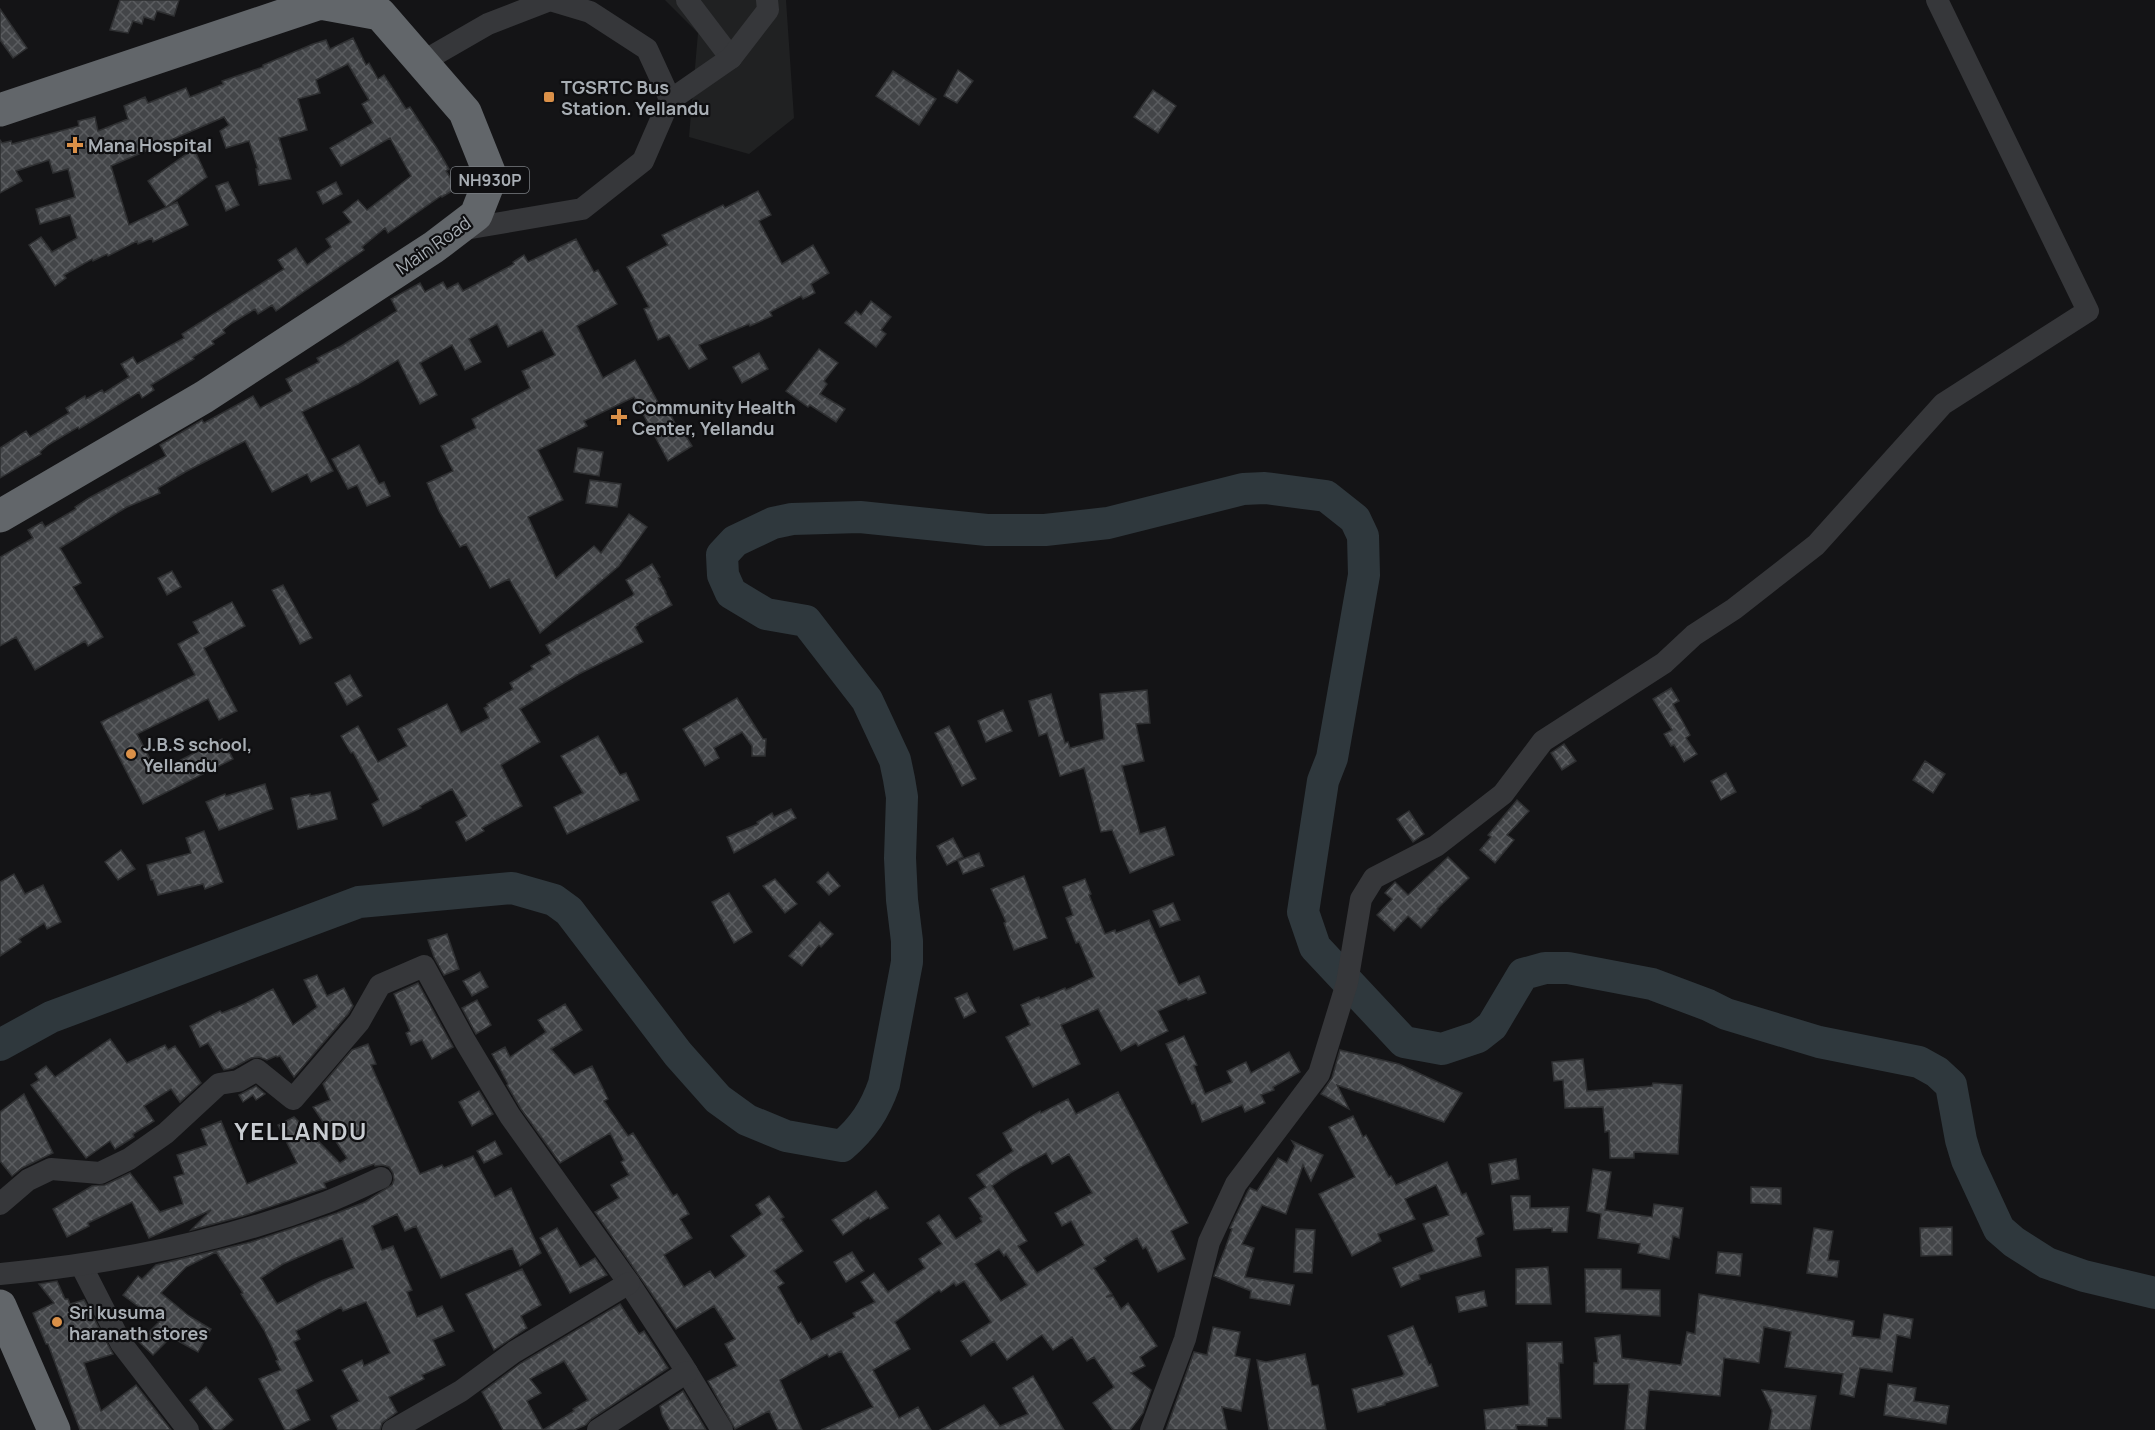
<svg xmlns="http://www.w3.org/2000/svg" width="2155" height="1430" font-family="Manrope,sans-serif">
	<defs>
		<pattern id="building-cross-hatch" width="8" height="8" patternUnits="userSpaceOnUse" patternTransform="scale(1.5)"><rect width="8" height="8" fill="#434548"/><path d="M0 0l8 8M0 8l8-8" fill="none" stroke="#5b5d60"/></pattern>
	</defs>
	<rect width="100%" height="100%" fill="#141416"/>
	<polygon fill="#202122" points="665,0 786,0 794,118 749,154 689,137 698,33"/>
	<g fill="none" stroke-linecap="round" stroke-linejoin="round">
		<path stroke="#2f383d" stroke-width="32" d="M0 1045 51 1017 359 902 512 888 554 900 569 911 678 1054 718 1099 747 1120 786 1136 842 1146C863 1128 875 1110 884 1084L907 962V941L902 900 900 858 902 797 899 779 895 760 867 700 806 621 766 614 731 593 723 575 722 555 735 541 773 523 792 519 860 517 987 530H1045L1108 523 1243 489 1265 488 1326 496 1355 519 1363 536 1364 575 1332 758 1323 781 1303 912 1315 947 1404 1042 1442 1049 1478 1037 1492 1026 1523 974 1545 968H1568L1652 984 1708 1005 1726 1014 1819 1042 1919 1062 1937 1072 1951 1085 1961 1140 1967 1160 1999 1229 2014 1242 2047 1263 2084 1276 2155 1293"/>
	</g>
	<g fill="url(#building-cross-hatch)" stroke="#2e2f31" stroke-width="1.5" fill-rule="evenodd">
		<polygon points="120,0 179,0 174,16 157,11 154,20 144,17 142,24 133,21 128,33 110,30"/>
		<polygon points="0,9 27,48 13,58 0,40"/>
		<polygon points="353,38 366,65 369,63 378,79 384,75 406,109 410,107 438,150 449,169 446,171 457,188 442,197 441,196 388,233 385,228 362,247 364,250 276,311 272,305 258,314 255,309 232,323 223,330 225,333 212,341 214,344 193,357 194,359 151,385 154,390 142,398 139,392 79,429 78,427 48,445 40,452 41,454 0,478 0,448 26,431 30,437 69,413 66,408 85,396 86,399 102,390 104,393 129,377 121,364 133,357 137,364 184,338 182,334 284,269 278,260 296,248 307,265 331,247 326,239 351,222 343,212 358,200 367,210 411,176 390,138 341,166 330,148 373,123 362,104 369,100 348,64 316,80 320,93 298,99 307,130 279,138 291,179 259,185 256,169 258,169 249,141 226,148 220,131 229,125 224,117 111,166 129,225 177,202 188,225 153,242 152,238 138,244 137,241 108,256 107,254 93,261 92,259 64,275 66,278 55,286 29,245 41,237 52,252 77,238 70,215 40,224 36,209 75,197 68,169 53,173 49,160 16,171 22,181 0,193 0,140 2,143 11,141 12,144 79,126 78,121 95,117 98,131 128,119 124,106 145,97 148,103 186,88 190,97 223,84 222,81 263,67 263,65 313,44 326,40 330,49"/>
		<polygon points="958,70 973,81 957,103 944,96"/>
		<polygon points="893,71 936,99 919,125 876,96"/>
		<polygon points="1153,90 1176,106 1158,133 1134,117"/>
		<polygon points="194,149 207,177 166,207 148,181"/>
		<polygon points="228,182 239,205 226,211 216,186"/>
		<polygon points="336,182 342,194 323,204 317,192"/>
		<polygon points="758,191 771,215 759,221 782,264 813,245 829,273 811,284 815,293 803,299 801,296 770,312 772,316 750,326 749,324 699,345 707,359 689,369 669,335 658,340 644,309 649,307 627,267 668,245 662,235 723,205 725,208"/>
		<polygon points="576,239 594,272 598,270 617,304 577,326 603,378 635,360 660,406 665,404 681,435 684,433 692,446 668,461 634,397 584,421 587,426 538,450 563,500 528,517 556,578 594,546 601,553 629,514 647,527 619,566 540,633 509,579 490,588 466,544 460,547 439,511 427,483 453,471 441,446 476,428 472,419 530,388 522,371 555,355 542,330 508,347 497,324 469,339 481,362 465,370 452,345 420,363 437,395 420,404 398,360 358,384 302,412 333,471 311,482 307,474 272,492 245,441 187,471 158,488 160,493 127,507 60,548 81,583 73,587 103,637 88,646 85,641 35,670 16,637 0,646 0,557 33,538 28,530 42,522 45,527 76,509 75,507 89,498 166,456 160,445 202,420 204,423 253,396 260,408 292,391 286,379 319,362 317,358 341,346 397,311 391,299 420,283 425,292 443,282 447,289 458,283 463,291 514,264 513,262 524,255 528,262"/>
		<polygon points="871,301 891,317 881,330 886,334 876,347 845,323 856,311 861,315"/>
		<polygon points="819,349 838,363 824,381 827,384 820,394 845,409 836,422 810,405 808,407 786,391"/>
		<polygon points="759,353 768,369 742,383 733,367"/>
		<polygon points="359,445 379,484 384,482 390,496 367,506 357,485 348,489 332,459"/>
		<polygon points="578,448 603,452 599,476 574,472"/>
		<polygon points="590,480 621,484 617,507 586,503"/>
		<polygon points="652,564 660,577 658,578 666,592 665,592 672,605 637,624 638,625 635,627 643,642 579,674 520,709 540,742 501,765 522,806 482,828 484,831 466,841 456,822 467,816 452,789 420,806 421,808 383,826 372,804 379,800 353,752 351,753 341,736 358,726 378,762 407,746 398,729 447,704 461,733 489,718 484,708 488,706 487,704 513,689 510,683 533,669 531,666 551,654 546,645 632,596 634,594 626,580"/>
		<polygon points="172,571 181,587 167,595 158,578"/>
		<polygon points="283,585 312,638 300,644 272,590"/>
		<polygon points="232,602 245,626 204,648 237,711 219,720 208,699 137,734 157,772 222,739 233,759 143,804 101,722 195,675 178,644 199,633 193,622"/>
		<polygon points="350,675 362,696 347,705 335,683"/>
		<polygon points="1671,688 1679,701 1673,704 1690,735 1686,738 1697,754 1684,762 1674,745 1671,746 1664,734 1672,730 1653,699"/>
		<polygon points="1147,690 1150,723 1136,724 1144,761 1122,766 1140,834 1165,827 1174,855 1130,873 1112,830 1101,832 1084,768 1060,776 1047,733 1039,736 1029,701 1051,694 1065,743 1068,742 1070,748 1104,739 1100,694"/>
		<polygon points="737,698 763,739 766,739 765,756 752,756 752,746 742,732 714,748 719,758 705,766 683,729"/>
		<polygon points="1003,710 1012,731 986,742 978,721"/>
		<polygon points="949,726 976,779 962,786 935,733"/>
		<polygon points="598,736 620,775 626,773 639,800 567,834 554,807 583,793 561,756"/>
		<polygon points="1564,744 1576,761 1562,770 1551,753"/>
		<polygon points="1925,761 1945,774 1933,793 1913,780"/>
		<polygon points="1726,773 1736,792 1721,800 1711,781"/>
		<polygon points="265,784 273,809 219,830 206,802 225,794 226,796"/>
		<polygon points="330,792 337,819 298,829 291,798 310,794 310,796"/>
		<polygon points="1517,800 1529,811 1507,835 1514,840 1495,863 1480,850 1491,837 1488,835"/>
		<polygon points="791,809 796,818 734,853 727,837 758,824 757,822 772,813 774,817"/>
		<polygon points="1409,811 1424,834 1413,842 1397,819"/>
		<polygon points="204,831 223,882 205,889 203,884 158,895 153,880 151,880 147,865 191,853 186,838"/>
		<polygon points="953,838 963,857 947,865 937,846"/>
		<polygon points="121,850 135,869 118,880 105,862"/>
		<polygon points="979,853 984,866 963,874 958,861"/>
		<polygon points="1448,857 1469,878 1437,909 1438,910 1421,928 1408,916 1394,931 1377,915 1392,899 1385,893 1395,882 1408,895"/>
		<polygon points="828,872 840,886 829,895 817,882"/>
		<polygon points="14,874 25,894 43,885 61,922 47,929 44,923 19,939 21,942 0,956 0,882"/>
		<polygon points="1024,876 1047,938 1014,950 1004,923 1006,922 991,889"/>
		<polygon points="775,879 797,904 785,913 763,886"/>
		<polygon points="1085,879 1091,894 1089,895 1105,934 1115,930 1116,933 1149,920 1179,985 1199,976 1206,993 1188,1000 1187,998 1158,1011 1168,1031 1138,1046 1136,1043 1121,1051 1098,1009 1061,1025 1080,1064 1033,1087 1006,1037 1030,1025 1021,1005 1039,997 1040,999 1065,988 1066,990 1094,977 1079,942 1076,943 1066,918 1073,915 1063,887"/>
		<polygon points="729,893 752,932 734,943 712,902"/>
		<polygon points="1173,903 1180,920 1160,927 1153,911"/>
		<polygon points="820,922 833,934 821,947 819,945 802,966 789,956"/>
		<polygon points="447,934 459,969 444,975 434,957 428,940"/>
		<polygon points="480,972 488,987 472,996 463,981"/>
		<polygon points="317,975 327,996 344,988 353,1006 348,1014 294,1077 280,1056 277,1057 276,1056 267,1060 259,1057 251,1058 233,1068 224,1070 208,1043 200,1047 190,1026 220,1011 222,1013 244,1004 273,989 293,1025 317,1007 304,980"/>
		<polygon points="418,983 453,1047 432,1059 422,1040 411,1045 406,1033 410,1031 394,994"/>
		<polygon points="967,993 976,1012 964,1018 955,998"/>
		<polygon points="477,1000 491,1025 476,1034 462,1008"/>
		<path d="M565 1004 582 1030 551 1049 574 1075 592 1066 608 1099 604 1101 628 1136 633 1133 673 1196 677 1194 689 1214 680 1219 692 1238 664 1255 684 1287 710 1271 715 1278 746 1256 731 1236 762 1214 756 1205 769 1196 784 1217 781 1219 803 1251 774 1271 784 1283 778 1287 798 1324 801 1322 811 1340 855 1317 853 1313 875 1302 861 1282 874 1273 888 1292 925 1268 919 1259 942 1244 927 1223 939 1215 956 1239 982 1222 980 1218 982 1217 969 1198 986 1187 977 1175 1013 1151 1003 1133 1040 1111 1041 1113 1068 1099 1076 1114 1118 1092 1188 1223 1171 1231 1185 1259 1158 1272 1146 1247 1143 1249 1137 1238 1104 1258 1106 1261 1094 1268 1112 1294 1106 1297 1113 1296 1121 1309 1128 1303 1157 1346 1140 1357 1145 1366 1131 1373 1151 1390 1143 1413 1130 1430H1113L1093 1403 1114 1387 1094 1357 1087 1361 1072 1337 1053 1350 1042 1335 1007 1360 994 1341 971 1356 961 1341 991 1322 964 1281 956 1286 954 1283 941 1292 939 1290 895 1322 910 1349 873 1370 899 1418 918 1407 931 1430H821L873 1407 841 1351 829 1357 827 1354 780 1380 802 1430H778L769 1411 735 1429 708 1381 737 1366 725 1344 735 1339 714 1306 676 1329 595 1212 619 1198 611 1185 629 1175 621 1162 624 1160 610 1133 560 1163 521 1109 507 1085 508 1084 492 1054 505 1047 510 1057 546 1032 538 1020ZM1046 1153 1052 1164 1069 1154 1092 1193 1055 1213 1062 1226 1071 1221 1084 1245 1037 1273 1018 1246 1027 1241 992 1186 1012 1172ZM999 1249 1004 1256 1006 1254 1027 1285 1001 1301 975 1264Z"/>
		<polygon points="1184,1036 1197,1065 1194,1066 1205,1094 1232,1082 1227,1071 1246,1062 1251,1073 1289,1052 1300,1072 1273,1087 1274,1090 1261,1095 1265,1103 1245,1112 1242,1105 1202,1122 1195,1103 1192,1104 1166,1044"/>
		<polygon points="110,1039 127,1063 165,1045 168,1050 175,1046 201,1083 180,1102 171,1089 144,1106 154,1121 133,1134 134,1137 115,1149 110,1141 86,1158 31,1085 39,1080 35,1074 46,1066 55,1077"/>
		<path d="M368 1044 376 1064 371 1065 420 1174 442 1165 444 1168 473 1156 495 1197 511 1188 541 1253 520 1266 512 1248 441 1278 416 1226 405 1231 397 1214 372 1226 382 1250 393 1246 412 1290 407 1292 417 1317 442 1306 454 1331 433 1340 445 1365 422 1375 424 1379 389 1397 397 1412 382 1423 380 1430H338L331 1416 359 1401 342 1370 362 1360 364 1366 390 1353 366 1302 343 1311 341 1307 296 1331 300 1339 294 1342 313 1381 296 1390 310 1420 290 1430H285L259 1379 281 1370 276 1361 278 1360 264 1330 241 1294 243 1293 216 1252 186 1267 161 1293 189 1316 211 1329 198 1352 171 1337 153 1355 139 1342 159 1322 123 1295 138 1276 142 1279 156 1265 251 1242 337 1213 365 1202 392 1185 394 1180 393 1173 389 1167 383 1165 375 1166 374 1164 324 1183 326 1188 322 1189 243 1216 191 1230 211 1210 149 1238 132 1202 88 1223 89 1226 67 1237 53 1209 92 1186 105 1185 130 1173 160 1212 183 1204 174 1177 184 1174 177 1155 207 1145 201 1129 221 1121 247 1184 297 1163 278 1125 294 1117 340 1163 347 1158 313 1107 330 1100 323 1084 352 1050ZM342 1238 354 1268 321 1281 277 1304 261 1278 283 1264Z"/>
		<polygon points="1340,1050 1399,1064 1462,1093 1444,1122 1337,1085 1349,1109 1321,1094 1332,1078"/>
		<polygon points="1583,1059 1587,1091 1652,1086 1653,1083 1682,1085 1678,1154 1634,1152 1634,1158 1610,1158 1609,1131 1605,1132 1603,1107 1565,1108 1563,1080 1554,1081 1552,1062"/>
		<polygon points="256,1086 265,1094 256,1100 253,1095 243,1102 239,1095"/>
		<polygon points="479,1091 493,1114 472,1126 459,1102"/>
		<polygon points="24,1094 53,1153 22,1168 12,1176 0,1161 0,1112"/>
		<polygon points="1353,1116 1363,1137 1366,1135 1389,1177 1391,1176 1396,1185 1447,1162 1462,1195 1466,1193 1484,1234 1476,1238 1481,1256 1419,1275 1420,1279 1401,1287 1393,1268 1434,1251 1423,1224 1449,1215 1436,1185 1405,1199 1415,1219 1378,1234 1381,1241 1352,1256 1319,1194 1355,1177 1329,1127"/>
		<polygon points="495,1141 502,1154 484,1163 477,1151"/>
		<polygon points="1292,1141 1323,1155 1311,1181 1303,1165 1286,1214 1262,1205 1242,1244 1254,1248 1245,1277 1294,1285 1290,1305 1250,1298 1251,1291 1214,1276 1225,1249 1232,1229 1230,1228 1248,1191 1250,1188 1257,1191 1278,1158 1287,1163 1295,1146"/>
		<polygon points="1516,1159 1519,1179 1492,1184 1489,1164"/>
		<polygon points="1593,1169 1611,1172 1605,1210 1652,1217 1654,1204 1683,1208 1679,1238 1673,1236 1669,1259 1638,1253 1640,1244 1598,1238 1601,1214 1587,1211"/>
		<polygon points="1751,1187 1781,1188 1781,1204 1751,1203"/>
		<polygon points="876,1191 888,1208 870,1219 869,1217 843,1235 832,1220"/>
		<polygon points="1511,1196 1530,1196 1530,1208 1569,1207 1567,1232 1552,1232 1552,1228 1514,1230"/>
		<polygon points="1952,1227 1952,1255 1921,1256 1920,1228"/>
		<polygon points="557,1228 580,1267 595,1258 607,1275 570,1293 540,1238"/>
		<polygon points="1814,1228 1833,1231 1828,1260 1839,1261 1837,1277 1807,1273"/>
		<polygon points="1296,1229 1315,1230 1312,1273 1294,1272"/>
		<polygon points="852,1252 864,1271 846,1282 834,1262"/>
		<polygon points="1718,1252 1742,1254 1740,1276 1716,1273"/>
		<polygon points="1548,1267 1551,1304 1516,1304 1516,1269"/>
		<polygon points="522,1269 541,1305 521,1316 527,1328 494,1350 466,1294"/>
		<polygon points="1585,1269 1621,1269 1621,1289 1660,1290 1660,1316 1586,1312"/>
		<polygon points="57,1281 65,1299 68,1299 70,1304 84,1300 113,1354 84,1363 101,1411 136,1385 171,1430 80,1430 48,1344 46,1344 33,1313 54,1303 39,1284"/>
		<polygon points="1484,1291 1487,1306 1459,1312 1456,1297"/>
		<polygon points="1699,1294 1854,1321 1852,1336 1880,1339 1884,1314 1913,1319 1910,1338 1897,1335 1892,1372 1860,1368 1854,1397 1840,1394 1843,1374 1785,1367 1791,1332 1764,1327 1759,1363 1724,1358 1720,1396 1649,1390 1645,1430 1625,1430 1629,1384 1594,1384 1594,1363 1598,1363 1595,1338 1620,1335 1622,1358 1681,1365 1687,1332 1695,1334"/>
		<path d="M620 1304 639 1334 644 1331 668 1368 591 1419 586 1425 574 1430H503L482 1392 521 1363ZM564 1361 588 1400 573 1409 574 1411 543 1430 527 1401 541 1393 530 1379Z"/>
		<polygon points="1413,1326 1429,1365 1431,1364 1438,1386 1385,1403 1385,1405 1358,1412 1352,1389 1402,1376 1404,1374 1388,1336"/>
		<polygon points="1213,1327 1240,1332 1235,1356 1250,1359 1241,1411 1222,1407 1227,1430 1166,1430 1194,1352 1207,1355"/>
		<polygon points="1562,1342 1563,1363 1559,1363 1561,1418 1547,1418 1547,1426 1516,1425 1517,1430 1486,1430 1484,1410 1529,1405 1527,1343"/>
		<polygon points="1305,1354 1312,1386 1318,1385 1326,1430 1269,1430 1257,1360 1266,1362"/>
		<polygon points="1033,1376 1064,1430 940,1430 984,1405 1000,1426 1028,1414 1013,1388"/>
		<polygon points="1888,1384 1916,1388 1914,1401 1949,1406 1946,1424 1884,1415"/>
		<polygon points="206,1387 233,1420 221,1430 214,1430 190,1400"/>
		<polygon points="1762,1390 1816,1396 1810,1430 1769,1430 1772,1411"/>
		<polygon points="683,1391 706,1430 670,1430 662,1415 660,1406"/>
	</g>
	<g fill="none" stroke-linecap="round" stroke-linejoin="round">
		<g stroke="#36373a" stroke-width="22">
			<polyline points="687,0 731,58"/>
			<polyline points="422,62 488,24 550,0 590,12 647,49 670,99 643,161 582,209 459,230"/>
			<polyline points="669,101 731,58 768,10 767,0"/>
			<polyline points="0,1204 28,1180 51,1169 100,1173 129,1159 166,1133 219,1084 238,1081 257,1070 293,1099 359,1022 380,985 424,966 465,1041 510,1116 629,1283 682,1364 722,1430"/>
			<polyline points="81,1265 121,1343 188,1430"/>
			<path d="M0 1274C111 1264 222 1242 327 1202 345 1195 363 1186 381 1178"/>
			<polyline points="393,1430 461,1391 514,1352 629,1283"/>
			<polyline points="598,1430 687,1372"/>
			<polyline points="1151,1430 1185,1339 1209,1242 1236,1184 1319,1074 1347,983 1361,899 1374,878 1436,846 1503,794 1543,741 1664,663 1694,635 1734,609 1816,545 1943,404 2088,311 1937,0"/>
		</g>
		<g stroke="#62666a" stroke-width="33">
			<polyline points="0,110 320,3 380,14 465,112 491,177 476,215 434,247 204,397 0,516"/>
			<polyline points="0,1306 54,1430"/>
		</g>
	</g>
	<g fill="#da9048" stroke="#0f0f11" stroke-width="2">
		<rect x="543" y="91" width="12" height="12" rx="3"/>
		<path d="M72 136h6v6h6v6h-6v6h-6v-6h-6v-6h6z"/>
		<path d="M616 408h6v6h6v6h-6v6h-6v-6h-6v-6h6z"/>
		<circle cx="131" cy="754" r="6"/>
		<circle cx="57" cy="1322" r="6"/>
	</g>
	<g text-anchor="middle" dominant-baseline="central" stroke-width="4.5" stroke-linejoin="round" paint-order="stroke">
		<rect fill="#0f0f11" stroke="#7a7e83" stroke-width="1.5" x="451" y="167" width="78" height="26" rx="4.5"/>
		<g font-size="16" font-weight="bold" fill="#a8aeb4">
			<text x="490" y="180">NH930P</text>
		</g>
		<g font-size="18" font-weight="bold" fill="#a8aeb4" stroke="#0f0f11" text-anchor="start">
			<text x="561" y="87">TGSRTC Bus<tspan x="561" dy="21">Station. Yellandu</tspan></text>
			<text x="88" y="145">Mana Hospital</text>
			<text x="632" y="407">Community Health<tspan x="632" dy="21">Center, Yellandu</tspan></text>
			<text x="143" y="744">J.B.S school,<tspan x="143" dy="21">Yellandu</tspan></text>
			<text x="69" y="1312">Sri kusuma<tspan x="69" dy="21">haranath stores</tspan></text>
		</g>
		<g font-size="18" fill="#a8aeb4" stroke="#0f0f11">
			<text transform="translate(433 245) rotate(-35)">Main Road</text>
		</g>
		<g font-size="24" font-weight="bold" letter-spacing="1.5" fill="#c8ccd1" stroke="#0f0f11">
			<text x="301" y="1130">YELLANDU</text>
		</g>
	</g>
</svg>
